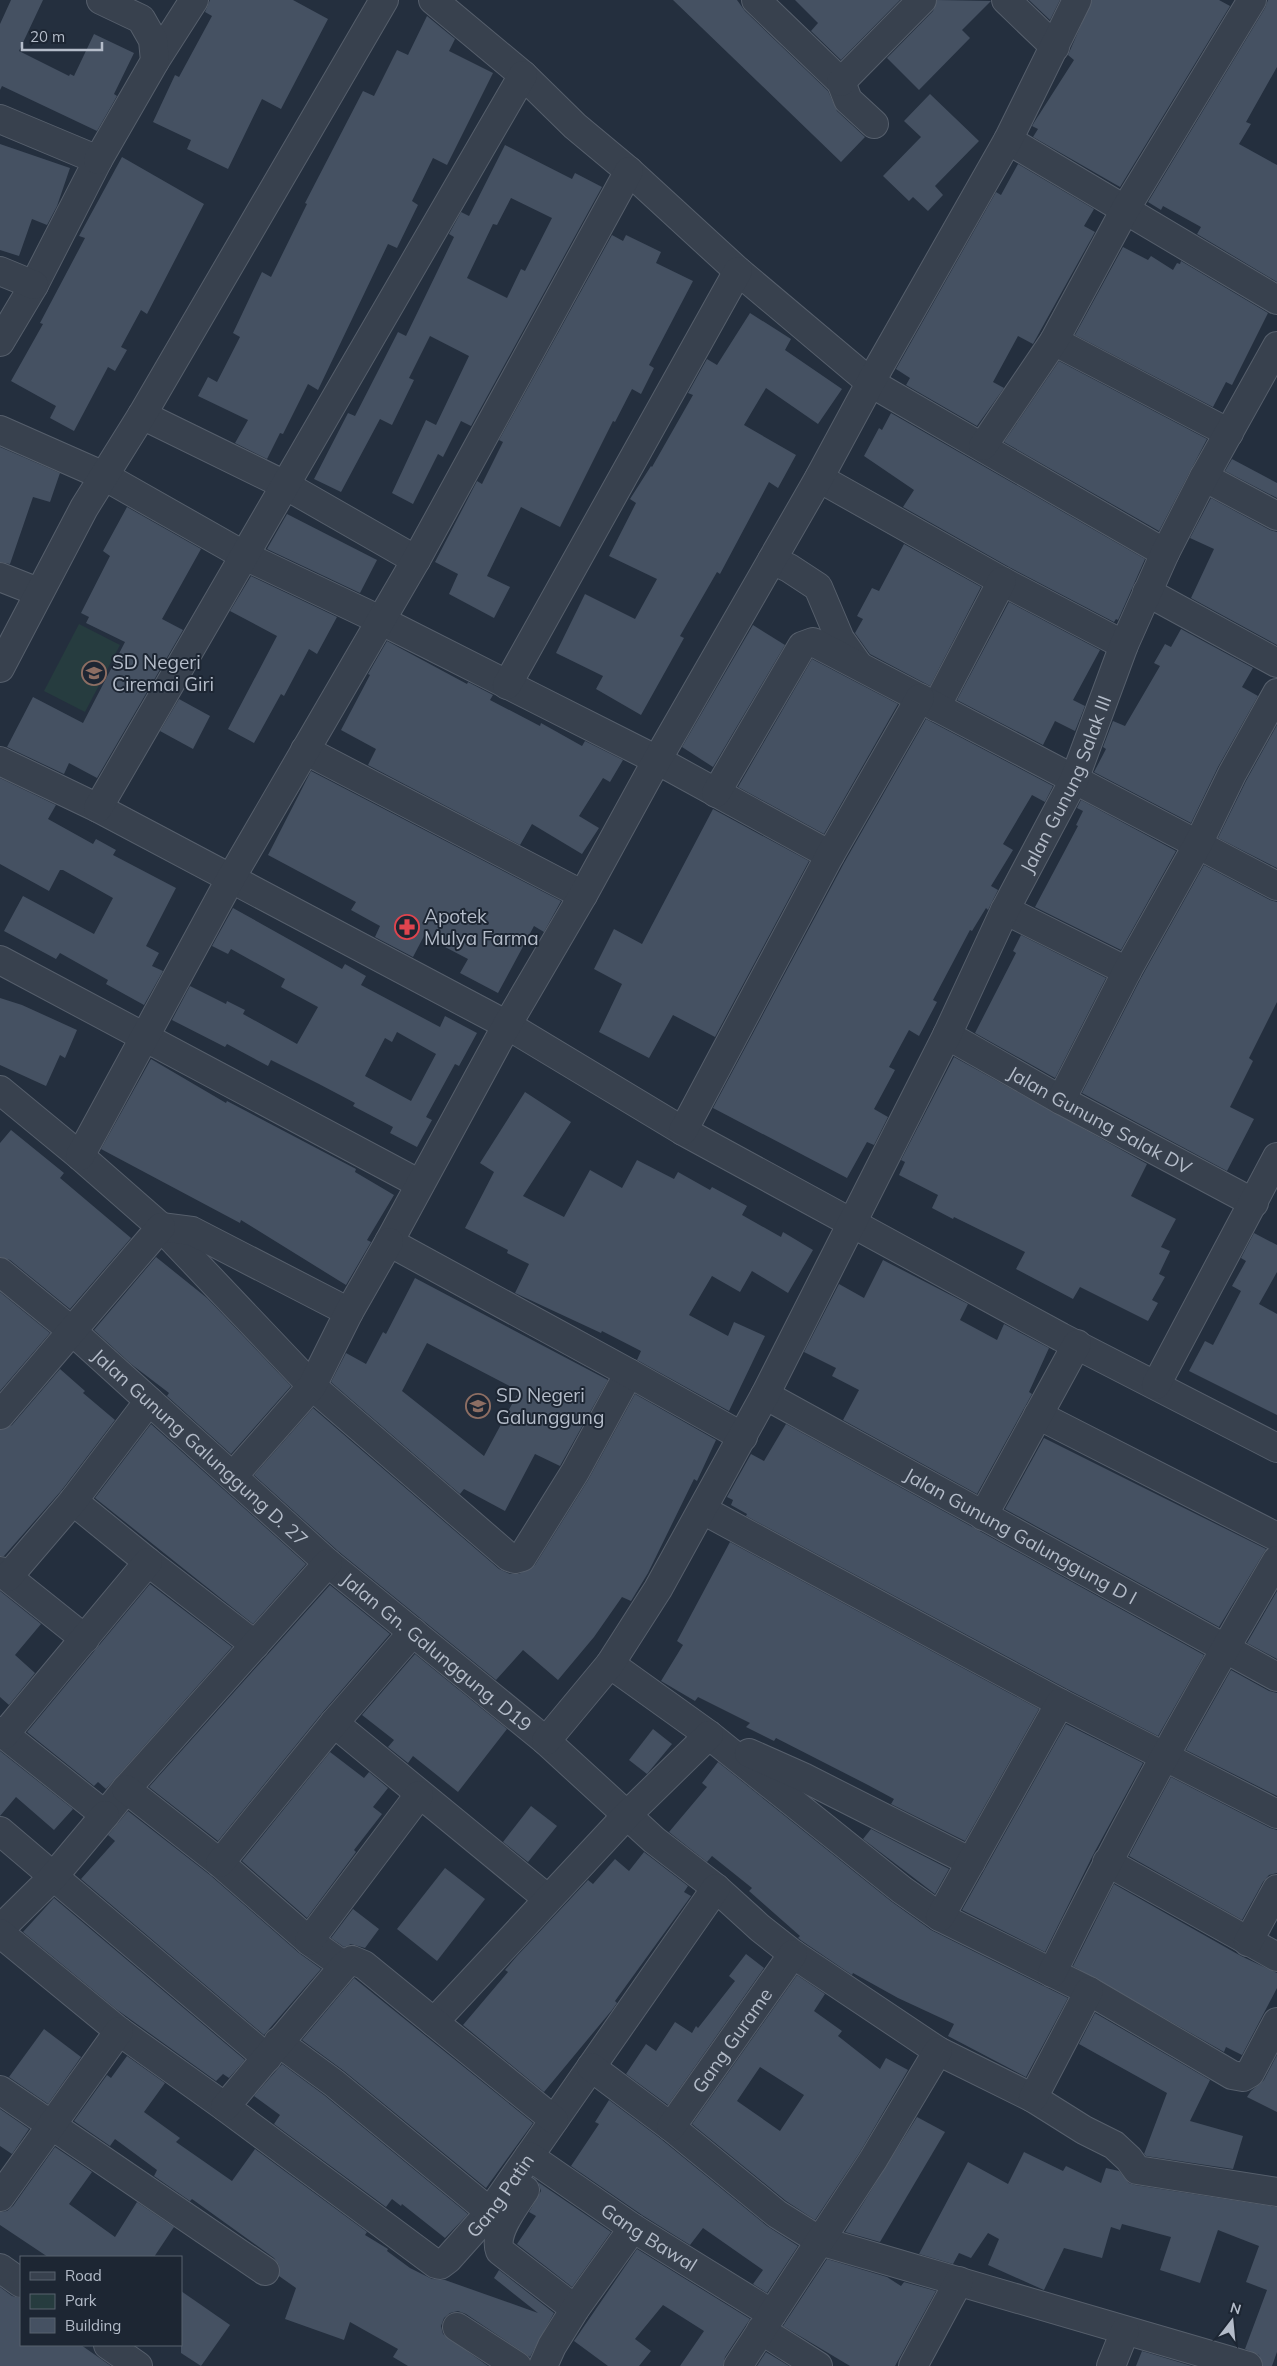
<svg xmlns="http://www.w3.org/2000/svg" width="1277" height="2366" font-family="Mulish,sans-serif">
	<rect width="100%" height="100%" fill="#242f3e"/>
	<polygon fill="#263c3f" points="79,624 120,645 85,712 44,691"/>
	<g fill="#455162" fill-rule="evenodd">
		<polygon points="11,0 43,0 19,51 69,76 70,74 74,76 94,34 134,53 114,94 117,96 97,131 2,86 0,90 0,24"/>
		<polygon points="210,0 293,0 328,19 281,109 262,99 228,169 187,149 191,140 153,122 175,75 179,77 212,16 205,12"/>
		<polygon points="673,0 737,0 745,11 828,91 837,111 865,137 841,162"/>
		<polygon points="795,0 900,0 841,60 811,31 818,23"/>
		<polygon points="937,0 991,1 962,30 970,38 919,90 887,58 933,11"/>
		<polygon points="1029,0 1060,0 1050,20"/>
		<polygon points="1092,0 1219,0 1230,6 1120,187 1033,137 1038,129 1032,126 1035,121 1074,60 1068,55"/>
		<polygon points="1268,0 1277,0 1277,67 1246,122 1251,124 1239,144 1277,165 1277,282 1197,234 1201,227 1163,206 1161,210 1148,202 1265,8"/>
		<polygon points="427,16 455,39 449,51 493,73 447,165 433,158 412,201 418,205 397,248 388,244 318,390 308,384 283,434 280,433 267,459 235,443 248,420 198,396 208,377 217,382 240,337 233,333 262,272 271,277 307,204 305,203 363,91 374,96 397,50 408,55"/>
		<polygon points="930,94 979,141 935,186 943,195 928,211 913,197 909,201 883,176 921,137 904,121"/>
		<polygon points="0,144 70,168 57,206 47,225 32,219 19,256 0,250"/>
		<path d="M505 145 572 179 575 173 602 187 471 426 461 421 443 457 438 454 413 504 392 493 426 420 436 425 469 356 430 336 409 378 414 380 392 425 380 419 341 492 314 479 348 413 355 416 398 332 406 336 454 237 449 234 461 212 469 216ZM511 198 552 218 525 271 521 269 507 298 467 278 493 224 497 225Z"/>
		<polygon points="122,157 204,204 147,314 141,310 121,347 127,350 115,371 108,367 74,431 50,418 56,406 11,381 43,324 40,323 85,238 79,236"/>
		<polygon points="1018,164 1094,209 1084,226 1095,232 1033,344 1018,336 993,382 1004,388 977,426 906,385 910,378 896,369 996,192 1001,195"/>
		<polygon points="612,235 623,241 626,235 661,252 656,263 693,281 649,365 654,368 641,394 632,389 615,422 613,421 560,527 521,507 487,576 510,587 494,618 449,594 458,574 435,562 477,481 482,484 503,442 499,440"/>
		<polygon points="1123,247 1148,260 1151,256 1173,270 1177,263 1180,264 1181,261 1268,313 1232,385 1226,382 1213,407 1075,335"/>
		<polygon points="750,313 791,339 785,350 842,389 818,424 766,388 744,425 796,455 778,488 769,482 720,574 717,572 680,636 684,638 641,715 596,689 603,676 556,653 585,594 635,619 657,579 609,556 636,503 630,499 651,466 652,467 693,395 688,393 707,359 717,365"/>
		<polygon points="1059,361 1207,439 1159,531 1004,442"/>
		<polygon points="891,413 1145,559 1118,620 1116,619 1114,622 1009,567 903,507 914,490 864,456 879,428 882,430"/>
		<polygon points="0,447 60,473 50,502 33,497 10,564 0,562"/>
		<polygon points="1232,459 1277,483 1277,498 1225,471"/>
		<polygon points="1211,498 1270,530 1277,532 1277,645 1191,598 1214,549 1190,538"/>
		<polygon points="127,507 201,549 162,619 183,630 97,778 69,763 64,774 7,747 33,697 83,723 125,642 86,623 89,617 81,613 110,556 103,551"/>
		<polygon points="287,514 377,560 360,593 267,549"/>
		<polygon points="904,544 981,587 930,686 870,654 855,633 863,619 857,616 872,588 879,591"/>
		<polygon points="251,576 337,617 317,654 309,649 284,696 281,694 254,743 228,729 277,636 230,611"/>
		<polygon points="1009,602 1100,650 1073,700 1085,706 1075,731 1055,721 1043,745 957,700"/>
		<polygon points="753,625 785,645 713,767 682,747"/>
		<polygon points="1181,629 1253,668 1242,687 1258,696 1218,767 1191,823 1094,772 1106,749 1103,747 1113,721 1125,726 1160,666 1154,663 1165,644 1171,647"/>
		<polygon points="387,641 467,684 468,682 493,695 490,700 540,726 541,723 582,746 585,741 623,760 610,782 603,778 579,816 599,828 582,854 532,824 520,845 368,765 376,749 341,730 370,675 368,674"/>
		<polygon points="812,659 898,704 824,834 738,787"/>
		<polygon points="179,699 210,716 193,749 160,731"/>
		<polygon points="926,719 1053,786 1045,802 1032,795 1003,844 1013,850 991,886 998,890 988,910 986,908 972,931 970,930 933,1000 937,1002 919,1036 909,1030 889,1067 895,1070 874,1109 888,1117 874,1145 867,1142 847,1178 713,1108 844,863"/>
		<polygon points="1277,725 1277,868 1218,838 1246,781"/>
		<polygon points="311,771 561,901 544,932 534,926 498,993 460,973 468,959 424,936 413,957 375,937 380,926 351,910 356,902 268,855"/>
		<polygon points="0,778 56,805 48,819 93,844 96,839 116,850 113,855 176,888 146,946 159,953 152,966 163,971 144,1005 106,984 108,980 60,953 56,959 4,931 23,896 94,934 113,898 63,870 60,870 49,891 0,864"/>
		<polygon points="1081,800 1176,851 1121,950 1035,907 1078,826 1076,825 1083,811 1077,808"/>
		<polygon points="713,809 809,861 715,1037 673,1015 649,1058 599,1032 622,984 594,969 614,929 642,944"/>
		<polygon points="1204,865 1270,900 1277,902 1277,1002 1249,1058 1253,1061 1230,1107 1254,1119 1227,1171 1082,1093 1141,978"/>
		<path d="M233 908 342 969 345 964 366 976 361 985 440 1027 445 1016 477 1033 459 1066 455 1064 426 1117 432 1120 417 1147 390 1133 393 1127 353 1106 355 1103 319 1084 271 1060 268 1066 227 1044 225 1047 172 1020 190 986 226 1004 227 1001 245 1010 243 1014 297 1044 318 1007 281 987 285 979 231 949 228 954 212 946ZM397 1032 436 1054 411 1101 365 1076 385 1038 392 1042Z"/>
		<polygon points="1021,935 1106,978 1055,1078 975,1033 1016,953 1013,951"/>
		<polygon points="0,998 22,1005 77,1030 65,1058 60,1055 46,1086 0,1065"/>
		<polygon points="954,1057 1147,1164 1131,1196 1176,1219 1161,1247 1170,1251 1159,1274 1165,1277 1152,1300 1158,1303 1148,1321 1080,1287 1073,1299 1016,1269 1025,1252 954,1217 953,1219 932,1208 938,1195 899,1175 905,1162 901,1160"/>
		<polygon points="151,1059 226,1103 227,1101 356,1169 355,1172 394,1195 367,1240 371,1242 346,1285 241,1220 240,1223 101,1149"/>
		<polygon points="525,1092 571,1122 523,1196 564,1217 590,1170 622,1188 637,1160 674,1179 678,1172 710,1190 712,1187 747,1206 742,1215 781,1237 783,1232 813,1250 788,1293 752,1271 740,1292 712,1276 689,1315 728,1336 734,1322 765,1336 729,1411 637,1360 641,1351 602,1331 601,1333 515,1293 529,1264 507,1253 508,1250 465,1228 494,1172 480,1163"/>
		<polygon points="11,1130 64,1173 60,1178 131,1238 70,1309 10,1260 0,1257 0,1143"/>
		<polygon points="1254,1233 1277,1245 1277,1272 1259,1304 1277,1314 1277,1415 1189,1371 1205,1341 1213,1345 1241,1291 1232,1286 1246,1261 1241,1258"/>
		<polygon points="156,1257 207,1298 291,1386 231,1454 167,1396 169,1393 131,1364 94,1330"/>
		<polygon points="883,1260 968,1304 960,1320 997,1340 1004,1324 1049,1348 1029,1392 1032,1394 977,1494 843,1420 859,1390 832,1376 836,1368 804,1352 839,1284 864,1298"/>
		<path d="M415 1278 608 1380 560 1466 535 1454 505 1511 464 1489 460 1494 331 1382 346 1353 366 1364 383 1332 386 1334ZM427 1343 519 1391 484 1456 402 1391Z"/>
		<polygon points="0,1292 50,1333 0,1391"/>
		<polygon points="60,1369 85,1391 83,1393 115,1420 61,1491 4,1556 0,1556 0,1430 12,1425"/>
		<polygon points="635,1394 716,1440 697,1481 694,1479 648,1573 631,1601 622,1597 594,1637 558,1680 523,1650 496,1680 338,1551 254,1475 313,1408 499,1569 510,1574 519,1574 535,1565 588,1480"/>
		<polygon points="151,1424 306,1564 253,1624 95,1498"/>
		<polygon points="786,1424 1204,1655 1158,1736 1067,1689 746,1516 747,1514 731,1505 733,1500 727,1497 751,1454 764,1461"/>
		<polygon points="1044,1438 1266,1549 1219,1627 1005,1509"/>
		<polygon points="730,1542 1039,1709 965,1841 891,1804 894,1799 868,1785 776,1738 774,1741 746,1727 750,1723 698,1697 695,1701 661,1681 683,1645 677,1641"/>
		<polygon points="150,1584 232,1647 106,1789 98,1782 94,1786 27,1732"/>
		<polygon points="330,1585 390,1634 322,1713 218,1841 149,1787"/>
		<polygon points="0,1591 41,1624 15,1655 35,1673 9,1705 0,1697"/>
		<polygon points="1277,1591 1277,1659 1247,1643"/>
		<polygon points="415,1654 507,1729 458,1792 413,1756 408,1763 388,1747 394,1740 362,1715"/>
		<polygon points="1231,1670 1269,1691 1277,1693 1277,1796 1186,1750"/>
		<polygon points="1066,1724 1143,1763 1093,1855 1045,1952 962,1910"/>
		<polygon points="653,1729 672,1744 647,1774 629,1760"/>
		<polygon points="0,1751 73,1809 54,1830 16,1797 0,1816"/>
		<polygon points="330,1752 364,1778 369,1772 388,1788 373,1807 382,1814 354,1850 356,1852 307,1918 242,1861"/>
		<polygon points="718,1762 892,1902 931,1930 1068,1998 1026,2077 948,2036 954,2024 898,1998 853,1973 852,1975 802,1941 798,1938 800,1936 749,1891 752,1888 712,1856 707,1862 669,1832 707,1787 702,1783"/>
		<polygon points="1171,1777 1270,1828 1277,1830 1277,1873 1269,1875 1263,1882 1242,1920 1129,1856"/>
		<polygon points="531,1806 557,1826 528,1862 503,1842"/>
		<polygon points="128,1811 210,1875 299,1953 321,1969 264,2035 81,1879 115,1841 108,1835"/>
		<polygon points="871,1829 949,1869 935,1894 863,1839"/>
		<polygon points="644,1852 688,1886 684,1892 691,1896 615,2001 617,2003 612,2010 544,2092 463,2025 508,1972 505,1970 517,1956 588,1880 593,1884 615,1859 629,1871"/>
		<polygon points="445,1868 485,1899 437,1961 397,1929"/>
		<polygon points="1114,1884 1241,1956 1277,1973 1277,1988 1242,2055 1226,2047 1224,2052 1073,1966"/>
		<polygon points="54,1898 245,2060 229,2078 223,2074 216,2081 116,2009 23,1932"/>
		<polygon points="353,1909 379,1929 365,1948 351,1944 344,1947 331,1938"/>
		<polygon points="746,1954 764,1968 668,2105 626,2074 646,2044 656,2051 675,2022 692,2033 696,2026 698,2028 735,1981 729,1976"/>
		<path d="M797 1975 825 1994 814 2011 842 2031 838 2036 880 2069 886 2058 908 2070 860 2152 815 2220 786 2201 692 2124ZM760 2067 804 2095 780 2131 737 2101Z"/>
		<polygon points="354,1978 533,2123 486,2188 344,2071 302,2040"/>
		<polygon points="1095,2013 1210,2080 1190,2121 1243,2136 1233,2169 1146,2156 1144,2154 1167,2093 1079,2044"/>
		<polygon points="44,2029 81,2057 48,2104 9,2077"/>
		<polygon points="1277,2055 1277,2112 1247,2097 1251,2091 1264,2080"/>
		<polygon points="127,2056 165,2083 144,2112 180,2138 176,2142 232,2181 255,2149 367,2232 365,2235 388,2249 387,2251 410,2268 432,2279 445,2280 538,2313 494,2278 499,2270 554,2313 530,2357 466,2314 458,2311 450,2313 444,2318 441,2326 443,2334 488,2366 408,2366 393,2357 398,2349 350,2322 344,2340 285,2319 296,2288 279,2276 279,2265 274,2258 192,2199 190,2201 154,2176 157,2170 115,2139 110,2146 74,2121 107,2075 111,2078"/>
		<polygon points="282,2064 324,2095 468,2214 445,2238 402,2204 401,2206 392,2199 386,2207 274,2124 280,2115 254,2096"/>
		<polygon points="609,2100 661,2139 767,2226 798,2246 767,2293 753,2284 763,2270 703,2228 690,2245 642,2215 571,2166 599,2124 595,2122"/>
		<polygon points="0,2109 29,2129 12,2154 0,2146"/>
		<polygon points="917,2117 945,2132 880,2242 845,2232"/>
		<polygon points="55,2147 92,2172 69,2204 115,2237 137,2202 174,2227 154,2257 48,2257 0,2225 0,2212 7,2211 13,2206"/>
		<polygon points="1024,2152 1063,2171 1066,2166 1101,2183 1106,2168 1119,2171 1129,2183 1135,2185 1277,2207 1277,2352 1272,2366 1263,2366 1259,2355 1245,2349 1267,2290 1246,2282 1259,2246 1218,2230 1200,2283 1160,2270 1171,2237 1122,2224 1120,2230 1111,2227 1102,2258 1064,2248 1044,2290 988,2265 999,2239 988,2233 971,2258 959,2253 953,2264 919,2254 968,2162 1008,2184"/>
		<polygon points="538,2182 611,2232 572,2287 517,2244 536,2216 529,2212 541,2191"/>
		<polygon points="637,2249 750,2319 725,2357 723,2366 680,2366 704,2331 663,2305 635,2339 651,2351 639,2366 608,2366 574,2341"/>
		<polygon points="827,2259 887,2277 901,2286 904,2282 936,2291 895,2366 850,2366 783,2326"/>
		<polygon points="0,2287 12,2296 21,2298 21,2345 81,2345 111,2366 0,2366"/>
		<polygon points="181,2291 230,2325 201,2366 181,2353"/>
		<polygon points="1142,2351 1192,2366 1136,2366"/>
		<polygon points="766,2352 789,2366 757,2366"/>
	</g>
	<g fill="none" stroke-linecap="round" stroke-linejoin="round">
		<defs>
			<g id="minor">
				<polyline points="433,0 523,75 575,126 629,171 738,271 871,383 1165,553"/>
				<polyline points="756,0 841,82 848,100 874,124"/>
				<polyline points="1006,0 1055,47"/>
				<polyline points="155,61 194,0"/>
				<polyline points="841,82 922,0"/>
				<polyline points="0,119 98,160 34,285 0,342"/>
				<polyline points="1008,140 1277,300"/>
				<polyline points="98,160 155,61 153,40 141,19 101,0"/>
				<polyline points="0,271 34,285"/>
				<polyline points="1054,341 1229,433"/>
				<polyline points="142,415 285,485 416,560"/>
				<polyline points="0,430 104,476 245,556 380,620 657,760 830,855"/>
				<polyline points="983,446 1054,341 1126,208 1252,0"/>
				<polyline points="1204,477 1277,516"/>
				<polyline points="819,478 1002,581 1124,645"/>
				<polyline points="772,560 789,568 818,587 840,639 857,663"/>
				<polyline points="0,577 38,592"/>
				<polyline points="1147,592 1277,663"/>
				<polyline points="0,668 84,508 142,415 384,0"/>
				<polyline points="507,685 738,271"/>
				<polyline points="936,707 1002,581"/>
				<polyline points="305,750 583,895"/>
				<polyline points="0,761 98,808 507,1025 683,1131 1061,1337 1277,1448"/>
				<polyline points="716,793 802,646 813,642 1277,886"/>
				<polyline points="98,808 523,75"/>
				<polyline points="1005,910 1127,971"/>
				<polyline points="0,960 420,1184"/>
				<path id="s1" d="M947 1035 1061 1100 1254 1203"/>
				<polyline points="0,1090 80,1156 161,1227 312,1386 509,1557 515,1559 522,1557 575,1472 629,1373"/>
				<polyline points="1061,1100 1127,971 1198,844 1232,774 1277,693"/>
				<polyline points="683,1131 830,855 920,698"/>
				<polyline points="80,1156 231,878 416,560 629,171"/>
				<polyline points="161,1227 192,1231 349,1312"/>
				<path id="s2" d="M0 1272 72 1331 328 1563 546 1741 654 1840 716 1888 760 1928 793 1954 938 2051 1033 2098 1084 2130 1114 2145 1129 2159 1137 2170 1277 2192"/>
				<polyline points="1156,1385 1277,1157"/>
				<path id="s3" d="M765 1395 1277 1677"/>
				<polyline points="0,1415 161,1227"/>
				<polyline points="1038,1415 1277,1537"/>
				<polyline points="743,1437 629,1373 389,1242 507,1025 583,895 657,760 819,478 879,367 1008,140 1077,0"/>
				<polyline points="233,1476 312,1386 349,1312 389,1242"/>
				<polyline points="73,1501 148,1562 255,1645"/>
				<polyline points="703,1510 1060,1703"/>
				<polyline points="983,1516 1077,1344"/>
				<polyline points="0,1571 85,1639"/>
				<polyline points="8,1577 73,1501 149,1401"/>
				<polyline points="610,1664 709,1735 902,1890 940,1917 1089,1991 1232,2075 1243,2077 1250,2073 1277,2022"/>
				<polyline points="334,1723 548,1899"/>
				<polyline points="0,1731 105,1815 126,1789 328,1563"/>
				<polyline points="4,1735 148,1562"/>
				<path id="s4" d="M546 1741 610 1664 658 1589 765 1395 947 1035 1005 910 1074 780 1124 645 1165 553 1204 477 1277 346"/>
				<polyline points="749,1753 803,1777 971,1862"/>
				<polyline points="126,1789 220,1863 309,1941 344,1966"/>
				<polyline points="0,1831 267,2058"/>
				<polyline points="1107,1862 1277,1957"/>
				<polyline points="220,1863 334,1723 413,1632"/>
				<polyline points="940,1917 1060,1703 1277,1814"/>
				<polyline points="0,1929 53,1877 105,1815"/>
				<path id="s5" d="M0 1933 119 2031 225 2107 436 2264 440 2265 448 2259 490 2212 716 1888"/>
				<polyline points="309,1941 419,1795"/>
				<polyline points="1248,1942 1277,1889"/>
				<path d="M1052 1973C1121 1832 1197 1695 1277 1560"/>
				<polyline points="434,2022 626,1816 709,1735"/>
				<polyline points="278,2042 334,2083 490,2212"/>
				<polyline points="591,2067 671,2127 777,2214 820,2241 1248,2366"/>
				<polyline points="0,2090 265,2271"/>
				<polyline points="1033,2098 1089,1991"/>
				<polyline points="225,2107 344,1966 352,1960 364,1965 554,2120"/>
				<path id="s6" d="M671 2127 793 1954"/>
				<path id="s7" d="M529 2156 633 2228 772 2314"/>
				<path d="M525 2190C515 2206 493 2232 500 2251L575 2309"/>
				<polyline points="0,2197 119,2031"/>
				<polyline points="0,2268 21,2283"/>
				<polyline points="457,2327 517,2366"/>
				<polyline points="761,2330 818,2366"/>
				<polyline points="108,2345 138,2366"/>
				<polyline points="543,2366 552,2346 575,2309 633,2228"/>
				<polyline points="738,2366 873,2160 938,2051"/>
				<polyline points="913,2366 959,2281"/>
				<polyline points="1111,2366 1125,2331"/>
			</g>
		</defs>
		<use href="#minor" stroke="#565f6c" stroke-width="30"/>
		<use href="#minor" stroke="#38414e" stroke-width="28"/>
	</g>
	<defs>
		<symbol id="school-ring" viewBox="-11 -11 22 22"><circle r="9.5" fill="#1d2633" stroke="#8d6e63" stroke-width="1.5"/><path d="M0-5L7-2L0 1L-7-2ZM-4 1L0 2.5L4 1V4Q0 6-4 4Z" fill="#8d6e63"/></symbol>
		<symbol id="pharmacy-ring" viewBox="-11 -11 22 22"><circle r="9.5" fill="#1d2633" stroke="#e0444e" stroke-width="1.5"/><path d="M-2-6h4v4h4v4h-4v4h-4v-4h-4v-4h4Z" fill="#e0444e"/></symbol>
	</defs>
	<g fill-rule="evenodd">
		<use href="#school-ring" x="80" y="659" width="28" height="28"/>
		<use href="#pharmacy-ring" x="393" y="913" width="28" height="28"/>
		<use href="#school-ring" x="464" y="1392" width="28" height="28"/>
	</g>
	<g text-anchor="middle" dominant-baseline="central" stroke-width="4" stroke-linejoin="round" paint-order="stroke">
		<g font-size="19" fill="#b4bcc9" stroke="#1d2633" text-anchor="start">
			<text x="112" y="662">SD Negeri<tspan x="112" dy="22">Ciremai Giri</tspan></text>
			<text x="424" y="916">Apotek<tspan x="424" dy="22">Mulya Farma</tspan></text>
			<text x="496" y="1395">SD Negeri<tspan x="496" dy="22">Galunggung</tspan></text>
		</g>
		<g font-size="19" fill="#b4bcc9" stroke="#1d2633">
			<text stroke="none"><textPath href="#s4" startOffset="1092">Jalan Gunung Salak III</textPath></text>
			<text stroke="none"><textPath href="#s1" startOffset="175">Jalan Gunung Salak DV</textPath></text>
			<text stroke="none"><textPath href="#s2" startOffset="266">Jalan Gunung Galunggung D. 27</textPath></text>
			<text stroke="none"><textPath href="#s3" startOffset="292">Jalan Gunung Galunggung D I</textPath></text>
			<text stroke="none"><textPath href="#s2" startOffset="579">Jalan Gn. Galunggung. D19</textPath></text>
			<text stroke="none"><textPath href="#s6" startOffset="106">Gang Gurame</textPath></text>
			<text stroke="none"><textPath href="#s5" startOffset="644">Gang Patin</textPath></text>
			<text stroke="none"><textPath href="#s7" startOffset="145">Gang Bawal</textPath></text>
		</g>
	</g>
	<rect x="20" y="2256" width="162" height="90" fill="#1d2633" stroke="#59626f"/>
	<rect x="30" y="2272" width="25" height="8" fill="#38414e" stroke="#59626f"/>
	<text x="65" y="2281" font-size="15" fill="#b4bcc9">Road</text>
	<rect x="30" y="2294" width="25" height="15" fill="#263c3f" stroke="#59626f"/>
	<text x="65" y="2306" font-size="15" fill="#b4bcc9">Park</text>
	<rect x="30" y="2318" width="25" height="15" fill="#455162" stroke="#59626f"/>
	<text x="65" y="2331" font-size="15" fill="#b4bcc9">Building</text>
	<g transform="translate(1232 2321) rotate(16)" stroke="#1d2633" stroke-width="4" paint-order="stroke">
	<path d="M0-4L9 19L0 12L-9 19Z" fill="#b4bcc9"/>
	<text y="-8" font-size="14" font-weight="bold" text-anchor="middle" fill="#b4bcc9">N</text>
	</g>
	<path d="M22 42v8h80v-8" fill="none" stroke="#b4bcc9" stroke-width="2.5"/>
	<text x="30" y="42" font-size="15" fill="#b4bcc9" stroke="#1d2633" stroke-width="4" paint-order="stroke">20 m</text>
</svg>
